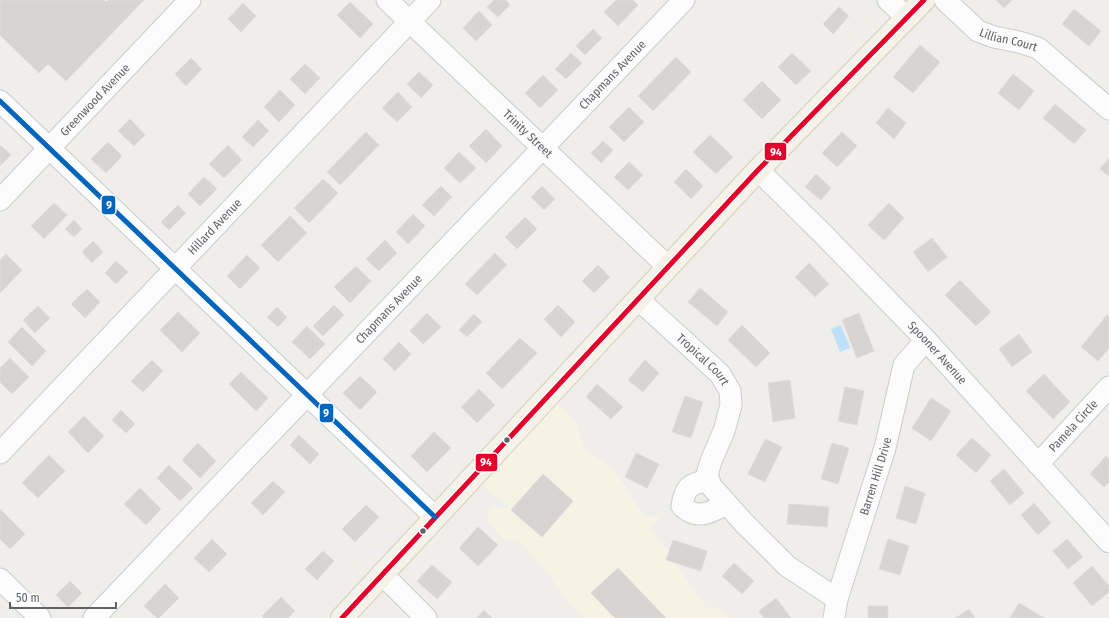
<svg xmlns="http://www.w3.org/2000/svg" width="1109" height="618" font-family="'Fira Sans Condensed',sans-serif">
	<rect width="100%" height="100%" fill="#efeeea"/>
	<polygon fill="#f7f3e4" points="549,395 576,422 584,448 614,470 645,517 660,516 651,529 658,539 673,554 682,573 707,608 719,608 728,618 585,618 568,602 545,569 517,539 509,541 502,538 488,522 489,509 494,507 508,510 508,504 496,497 473,476"/>
	<polygon fill="#bfe0f9" points="841,325 850,348 840,352 831,329"/>
	<g fill="#d6d5d3" stroke="#deddd9">
		<polygon points="0,0 104,0 106,2 108,0 144,0 66,81 48,64 39,73 0,35"/>
		<polygon points="494,0 506,0 510,5 498,17 487,7"/>
		<polygon points="616,0 633,0 638,5 618,26 604,12"/>
		<polygon points="996,0 1012,0 1004,8"/>
		<polygon points="350,2 373,24 360,38 337,15"/>
		<polygon points="243,3 256,16 241,32 228,19"/>
		<polygon points="839,7 849,16 833,34 823,24"/>
		<polygon points="1074,9 1101,31 1089,46 1062,24"/>
		<polygon points="479,11 492,25 476,41 463,28"/>
		<polygon points="593,29 602,38 585,55 576,46"/>
		<polygon points="920,45 940,62 913,93 893,77"/>
		<polygon points="571,53 582,63 566,79 555,69"/>
		<polygon points="792,53 811,71 796,85 778,67"/>
		<polygon points="676,57 691,72 653,111 638,96"/>
		<polygon points="191,58 202,69 186,86 175,74"/>
		<polygon points="305,64 320,78 305,94 290,79"/>
		<polygon points="419,72 433,85 421,98 407,84"/>
		<polygon points="1013,74 1034,91 1019,110 998,93"/>
		<polygon points="543,75 558,90 540,108 525,93"/>
		<polygon points="762,81 781,100 762,119 743,100"/>
		<polygon points="280,90 295,105 279,122 264,107"/>
		<polygon points="398,92 412,107 397,122 382,108"/>
		<polygon points="1055,104 1086,130 1074,144 1043,118"/>
		<polygon points="629,107 644,122 624,142 609,127"/>
		<polygon points="888,108 906,123 894,139 876,123"/>
		<polygon points="130,119 145,135 134,146 118,131"/>
		<polygon points="258,120 269,131 253,147 242,137"/>
		<polygon points="486,129 502,146 486,163 469,146"/>
		<polygon points="366,132 379,145 340,185 327,172"/>
		<polygon points="842,132 857,146 837,167 822,153"/>
		<polygon points="710,135 733,157 716,174 693,152"/>
		<polygon points="603,141 613,150 601,163 591,153"/>
		<polygon points="108,142 122,156 106,173 91,159"/>
		<polygon points="0,145 11,155 0,166"/>
		<polygon points="228,145 242,160 224,178 209,164"/>
		<polygon points="459,152 476,168 460,183 444,168"/>
		<polygon points="1109,158 1109,176 1100,169"/>
		<polygon points="629,162 643,175 628,190 614,177"/>
		<polygon points="686,169 703,186 691,199 674,182"/>
		<polygon points="816,174 831,188 821,200 805,187"/>
		<polygon points="204,177 217,189 200,206 188,194"/>
		<polygon points="323,179 338,193 309,223 294,208"/>
		<polygon points="441,186 452,197 434,216 422,205"/>
		<polygon points="542,186 555,199 544,210 531,197"/>
		<polygon points="54,203 67,215 44,239 31,226"/>
		<polygon points="889,203 904,218 884,240 868,225"/>
		<polygon points="178,205 186,213 169,230 161,222"/>
		<polygon points="413,214 425,226 408,244 396,232"/>
		<polygon points="290,216 307,233 278,262 261,245"/>
		<polygon points="525,217 537,229 517,249 505,237"/>
		<polygon points="74,220 82,229 74,237 65,229"/>
		<polygon points="932,238 947,257 928,272 913,252"/>
		<polygon points="385,240 397,253 379,271 366,259"/>
		<polygon points="93,241 103,252 92,263 82,252"/>
		<polygon points="495,253 507,265 477,295 465,284"/>
		<polygon points="6,254 22,270 0,293 0,260"/>
		<polygon points="247,255 260,268 240,289 227,276"/>
		<polygon points="116,261 128,272 116,284 105,273"/>
		<polygon points="809,263 829,284 815,297 795,277"/>
		<polygon points="598,265 610,277 594,293 582,281"/>
		<polygon points="356,266 371,281 350,303 334,287"/>
		<polygon points="960,280 991,312 976,326 945,295"/>
		<polygon points="700,288 728,312 717,326 688,302"/>
		<polygon points="87,289 100,302 85,318 71,304"/>
		<polygon points="334,305 344,315 323,336 313,326"/>
		<polygon points="558,305 575,322 561,337 544,319"/>
		<polygon points="38,306 50,318 35,333 23,320"/>
		<polygon points="277,307 287,317 278,327 267,317"/>
		<polygon points="178,312 200,333 182,352 160,330"/>
		<polygon points="427,313 441,327 423,344 410,331"/>
		<polygon points="859,313 874,351 857,358 842,320"/>
		<polygon points="474,314 482,322 467,337 459,330"/>
		<polygon points="1107,315 1109,317 1109,348 1098,361 1081,347"/>
		<polygon points="742,325 770,353 756,367 728,340"/>
		<polygon points="307,326 325,344 310,359 292,342"/>
		<polygon points="22,327 46,351 32,366 8,342"/>
		<polygon points="1019,334 1032,352 1012,367 999,349"/>
		<polygon points="520,338 537,353 502,389 486,373"/>
		<polygon points="399,342 411,354 395,371 383,359"/>
		<polygon points="10,358 29,377 12,394 0,382 0,368"/>
		<polygon points="152,360 163,371 143,392 131,381"/>
		<polygon points="645,360 659,373 643,392 628,380"/>
		<polygon points="241,372 268,398 256,411 229,384"/>
		<polygon points="1044,374 1070,402 1053,419 1026,391"/>
		<polygon points="360,376 377,392 360,410 343,393"/>
		<polygon points="790,380 795,418 773,422 768,383"/>
		<polygon points="597,384 623,407 611,419 586,397"/>
		<polygon points="845,387 864,391 857,425 838,421"/>
		<polygon points="479,389 495,405 477,423 461,407"/>
		<polygon points="685,396 703,402 691,438 672,432"/>
		<polygon points="931,398 951,411 931,441 912,428"/>
		<polygon points="121,410 135,424 126,433 112,420"/>
		<polygon points="84,416 104,436 88,453 68,432"/>
		<polygon points="434,432 451,448 427,472 411,456"/>
		<polygon points="299,435 319,454 310,464 290,445"/>
		<polygon points="972,438 991,455 976,473 956,455"/>
		<polygon points="765,439 782,447 765,482 748,474"/>
		<polygon points="198,443 216,461 200,478 182,460"/>
		<polygon points="832,443 849,448 838,484 821,479"/>
		<polygon points="636,453 659,464 647,488 625,477"/>
		<polygon points="49,455 65,471 38,498 22,483"/>
		<polygon points="1106,456 1109,459 1109,482 1104,487 1090,474"/>
		<polygon points="169,465 193,488 180,501 157,478"/>
		<polygon points="1004,469 1024,493 1010,505 990,481"/>
		<polygon points="543,474 573,501 542,537 511,510"/>
		<polygon points="273,481 285,492 263,515 251,503"/>
		<polygon points="905,486 925,493 916,524 896,518"/>
		<polygon points="140,488 161,509 146,525 124,504"/>
		<polygon points="1034,503 1051,523 1038,535 1021,515"/>
		<polygon points="789,504 829,507 827,527 787,524"/>
		<polygon points="366,505 379,517 355,542 342,529"/>
		<polygon points="0,509 25,534 10,549 0,539"/>
		<polygon points="478,527 498,545 478,566 459,548"/>
		<polygon points="212,539 227,554 209,572 194,558"/>
		<polygon points="888,539 909,546 900,575 879,569"/>
		<polygon points="1067,539 1083,557 1068,569 1053,551"/>
		<polygon points="673,540 707,551 701,571 666,560"/>
		<polygon points="323,551 334,561 317,580 305,569"/>
		<polygon points="734,563 754,581 742,594 722,576"/>
		<polygon points="432,565 452,582 437,599 417,581"/>
		<polygon points="1092,566 1109,586 1109,592 1092,606 1073,583"/>
		<polygon points="618,568 666,618 615,618 591,593"/>
		<polygon points="70,581 82,593 68,607 56,595"/>
		<polygon points="165,584 179,598 159,618 157,618 144,606"/>
		<polygon points="281,597 295,611 288,618 264,618 262,616"/>
		<polygon points="776,598 791,618 764,618 759,611"/>
		<polygon points="1019,603 1044,618 1010,618"/>
		<rect x="868" y="606" width="20" height="12"/>
		<polygon points="969,609 975,618 956,618"/>
		<polygon points="484,610 492,618 477,618"/>
	</g>
	<g fill="none" stroke-linecap="round" stroke-linejoin="round">
		<defs>
			<g id="minor">
				<path id="s1" d="M387 0 668 267"/>
				<polyline points="888,0 907,18"/>
				<path id="s2" d="M945 0 978 31 994 37 1019 42 1038 48 1109 109"/>
				<polyline points="0,101 435,517"/>
				<path id="s3" d="M758 170 822 233 926 340 1109 542"/>
				<path id="s4" d="M0 200 190 0"/>
				<path id="s5" d="M638 299 720 374 730 391 731 405 724 431 711 461 707 475 711 486 744 523 787 566 837 599"/>
				<path id="s6" d="M0 453 430 0"/>
				<path id="s7" d="M1038 464 1109 387"/>
				<path d="M709 480C690 484 685 486 682 506 698 521 710 512 727 504"/>
				<polyline points="382,574 426,618"/>
				<polyline points="0,579 40,618"/>
				<path id="s8" d="M94 618 684 0"/>
				<path id="s9" d="M834 618 837 599 885 448 904 365 926 340"/>
			</g>
			<polyline id="major" points="342,618 758,170 924,0"/>
		</defs>
		<use href="#minor" stroke="#cbcccc" stroke-width="23"/>
		<use href="#major" stroke="#d7ceb8" stroke-width="24"/>
		<use href="#minor" stroke="#fdfcfc" stroke-width="21"/>
		<use href="#major" stroke="#f4f2e9" stroke-width="22"/>
		<defs>
			<polyline id="bus-1" points="342,618 758,170 924,0"/>
			<polyline id="bus-2" points="0,101 435,517"/>
		</defs>
		<use href="#bus-1" stroke="#fff" stroke-width="8"/>
		<use href="#bus-2" stroke="#fff" stroke-width="8"/>
		<use href="#bus-1" stroke="#e4002b" stroke-width="5"/>
		<use href="#bus-2" stroke="#0065bd" stroke-width="5"/>
	</g>
	<g fill="#5f6368" stroke="#fff" stroke-width="1.5">
		<circle cx="507" cy="440" r="3.5"/>
		<circle cx="423" cy="531" r="3.5"/>
	</g>
	<g text-anchor="middle" dominant-baseline="central" stroke-width="3.5" stroke-linejoin="round" paint-order="stroke">
		<g font-size="12" fill="#5f6368" stroke="#fff">
			<text stroke="none"><textPath href="#s2" startOffset="77">Lillian Court</textPath></text>
			<text stroke="none"><textPath href="#s8" startOffset="751">Chapmans Avenue</textPath></text>
			<text stroke="none"><textPath href="#s4" startOffset="138">Greenwood Avenue</textPath></text>
			<text stroke="none"><textPath href="#s1" startOffset="194">Trinity Street</textPath></text>
			<text stroke="none"><textPath href="#s6" startOffset="312">Hillard Avenue</textPath></text>
			<text stroke="none"><textPath href="#s8" startOffset="427">Chapmans Avenue</textPath></text>
			<text stroke="none"><textPath href="#s3" startOffset="256">Spooner Avenue</textPath></text>
			<text stroke="none"><textPath href="#s5" startOffset="89">Tropical Court</textPath></text>
			<text stroke="none"><textPath href="#s7" startOffset="52">Pamela Circle</textPath></text>
			<text stroke="none"><textPath href="#s9" startOffset="148">Barren Hill Drive</textPath></text>
		</g>
	</g>
	<g stroke="#fff" stroke-width="1.5">
		<rect x="764" y="142" width="23" height="19" rx="4" fill="#e4002b"/>
		<rect x="101" y="195" width="15" height="20" rx="4" fill="#0065bd"/>
		<rect x="319" y="403" width="15" height="20" rx="4" fill="#0065bd"/>
		<rect x="475" y="453" width="23" height="19" rx="4" fill="#e4002b"/>
	</g>
	<g font-size="11" text-anchor="middle" font-weight="bold" fill="#fff">
		<text x="776" y="156">94</text>
		<text x="109" y="209">9</text>
		<text x="326" y="417">9</text>
		<text x="486" y="466">94</text>
	</g>
	<path d="M10 602v6h106v-6" fill="none" stroke="#5f6368" stroke-width="2"/>
	<text x="16" y="602" font-size="12" fill="#5f6368" stroke="#ffffff" stroke-width="3" paint-order="stroke">50 m</text>
</svg>
